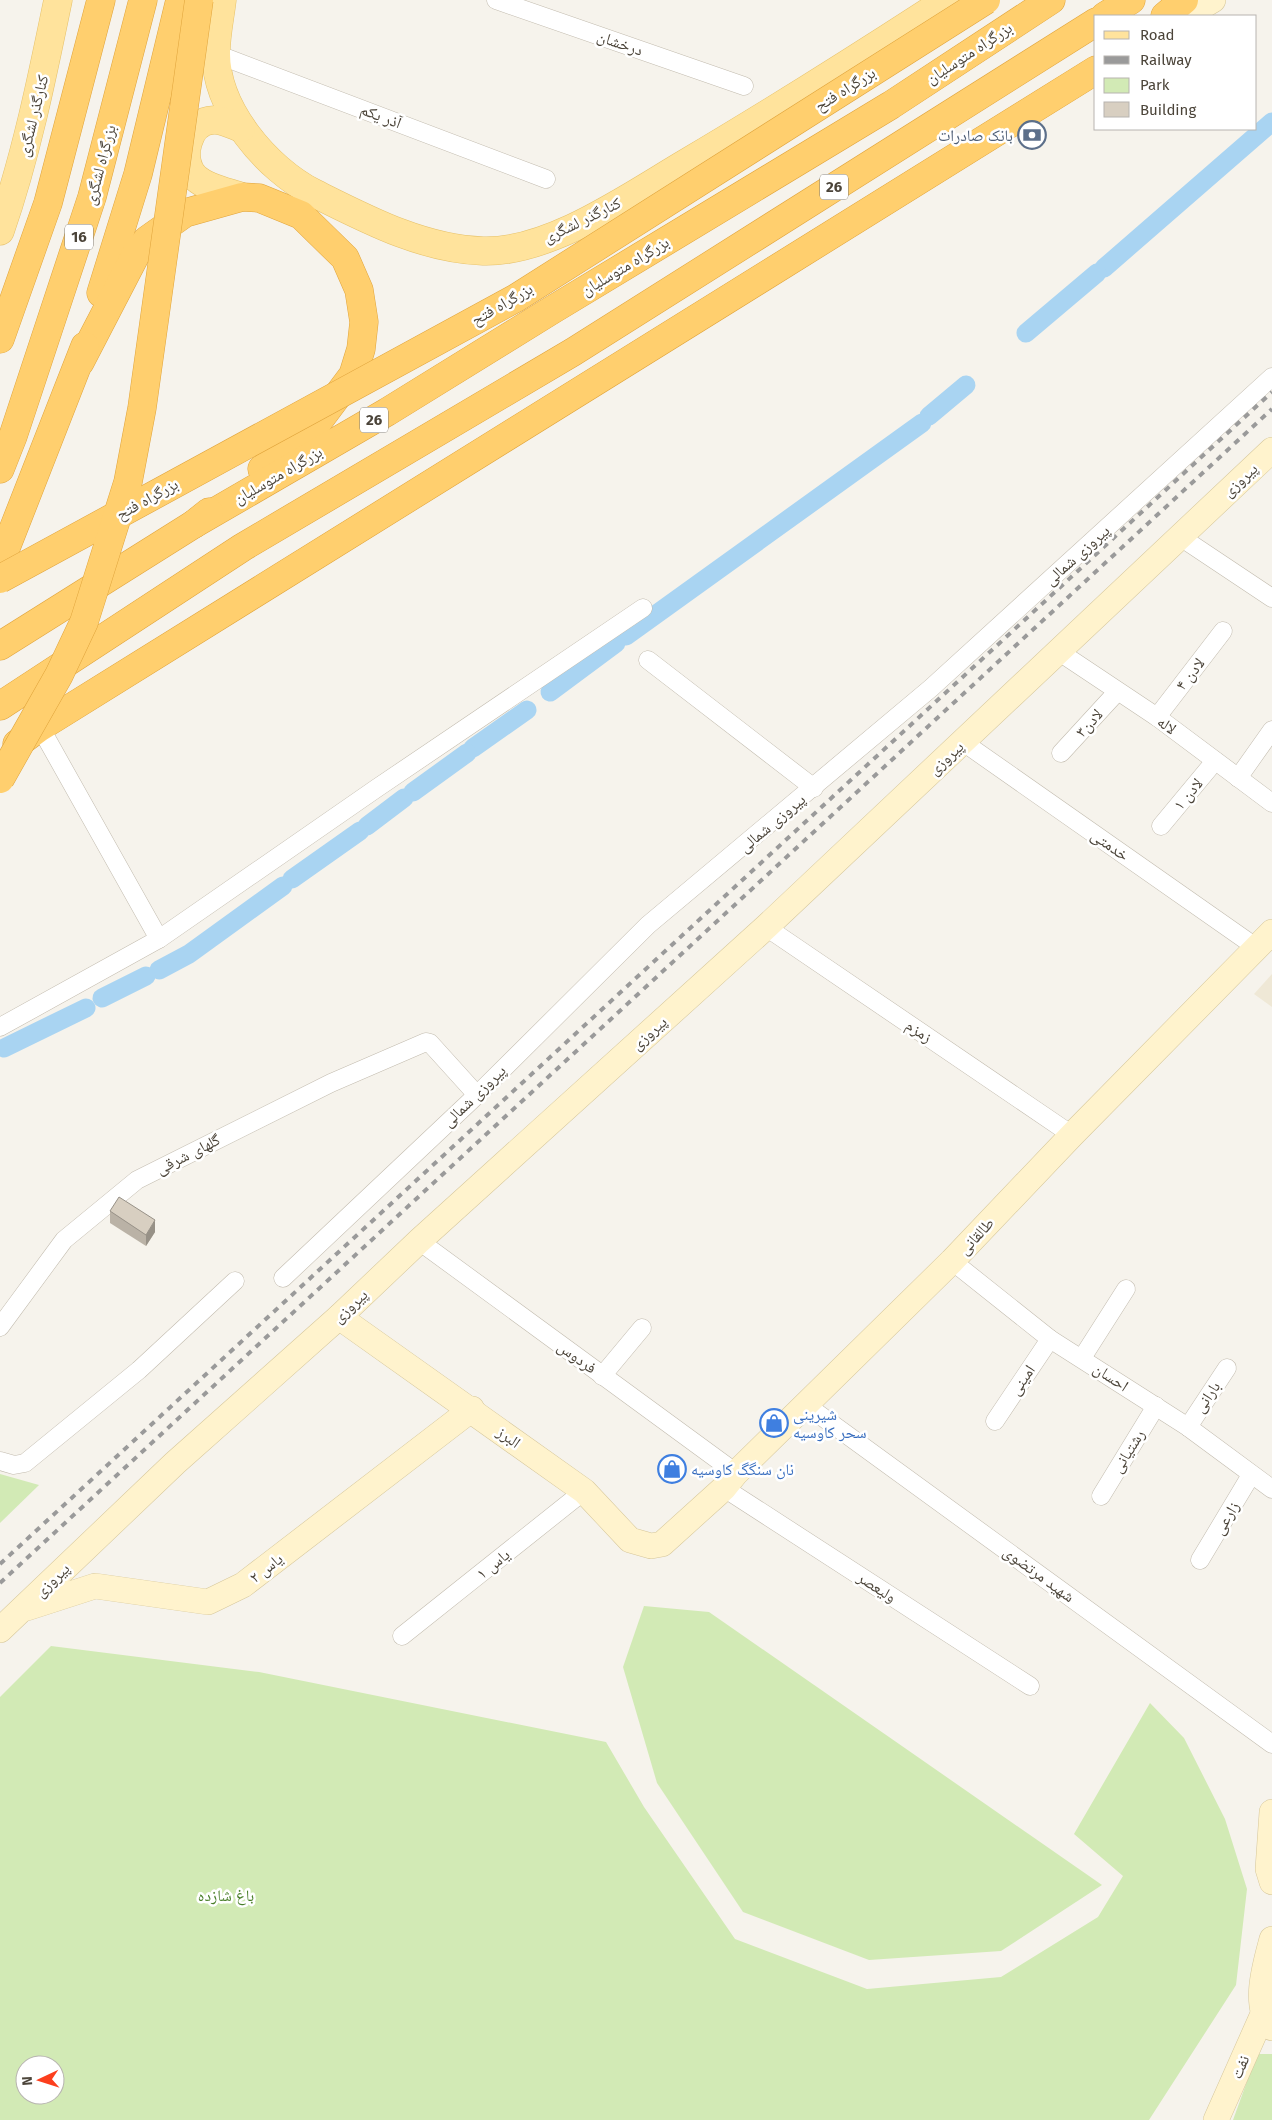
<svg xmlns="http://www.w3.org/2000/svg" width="1272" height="2120" font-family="'Fira Sans','Noto Naskh Arabic',sans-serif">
	<rect width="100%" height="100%" fill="#f6f3ec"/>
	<polygon fill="#efe8d6" points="1272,974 1272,1007 1254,994"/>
	<g fill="#d2eab5" fill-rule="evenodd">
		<polygon points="0,1474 39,1485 0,1523"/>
		<polygon points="644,1606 709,1612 1102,1885 1001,1951 869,1960 743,1912 657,1783 623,1667"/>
		<path d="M51 1646 259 1672 606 1742 644 1807 735 1939 867 1989 1001 1977 1098 1917 1123 1876 1074 1834 1150 1703 1184 1738 1225 1819 1247 1889 1236 1985 1149 2120H0V1697ZM25 2065H55V2095H25Z"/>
		<polygon points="1257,2054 1272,2054 1272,2120 1233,2120"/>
	</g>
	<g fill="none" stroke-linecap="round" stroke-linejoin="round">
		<g stroke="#a9d4f2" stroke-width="19">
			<polyline points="1104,268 1272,122"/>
			<polyline points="1026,333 1097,273"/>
			<polyline points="929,416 966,385"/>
			<polyline points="626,636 922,423"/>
			<polyline points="550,692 616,643"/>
			<polyline points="473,748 527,710"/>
			<polyline points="413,792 467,753"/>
			<polyline points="367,826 404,798"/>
			<polyline points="292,879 360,831"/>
			<polyline points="159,970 189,954 283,886"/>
			<polyline points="102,998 146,976"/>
			<polyline points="4,1048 86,1008"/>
		</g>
		<defs>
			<g id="street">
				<polyline points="496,0 744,86"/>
				<polyline points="216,54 546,179"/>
				<polyline points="1179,536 1272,598"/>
				<polyline points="1058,651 1157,717 1272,803"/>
				<polyline points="648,660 814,788"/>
				<polyline points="1157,717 1223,631"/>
				<polyline points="40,727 159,939"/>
				<polyline points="963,742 1257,948"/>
				<polyline points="1061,753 1117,692"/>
				<polyline points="1238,778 1272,730"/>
				<polyline points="1161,826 1215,761"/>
				<polyline points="766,927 1072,1135"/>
				<polyline points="0,1027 159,939 377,788 643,608"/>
				<polyline points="419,1241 736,1473"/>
				<polyline points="952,1261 1050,1339 1188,1427 1272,1489"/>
				<polyline points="283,1278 477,1095 648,925 931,688 1272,377"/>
				<polyline points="0,1327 64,1240 137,1180 331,1083 426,1042 430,1043 477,1095"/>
				<polyline points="1082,1358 1126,1289"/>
				<polyline points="602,1376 642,1328"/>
				<polyline points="806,1405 1272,1744"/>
				<polyline points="995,1421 1050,1339"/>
				<polyline points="1188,1427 1227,1368"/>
				<polyline points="0,1461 14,1465 25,1463 139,1370 235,1281"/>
				<polyline points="724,1488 1030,1686"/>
				<polyline points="1101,1496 1156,1406"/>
				<polyline points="1200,1560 1251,1475"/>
				<polyline points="402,1636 584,1491"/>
			</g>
			<g id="secondary">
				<polyline points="1186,16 1213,0"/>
				<polyline points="339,1317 584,1491 630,1540 651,1546 662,1544 724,1488 736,1473 952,1261 1072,1135 1272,932"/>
				<polyline points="27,1608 95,1586 208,1602 243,1585 472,1409"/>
				<polyline points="0,1630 175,1463 339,1317 419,1241 766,927 1272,450"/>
				<polyline points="1272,1812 1268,1869 1272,1882"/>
				<path d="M1272 1939C1265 1965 1252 2007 1272 2028"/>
				<polyline points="1216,2120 1263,2014"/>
			</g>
			<g id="primary">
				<path d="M222 0C220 17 216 35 216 52 215 109 267 169 314 193 368 220 423 249 483 251 550 253 630 196 686 163 774 111 861 56 947 0"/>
				<path d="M241 128C233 125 223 120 215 120 187 119 177 162 196 178 207 188 228 192 242 197"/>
				<path d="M0 231C26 156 42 78 58 0"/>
			</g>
			<g id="highway">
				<polyline points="1105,16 1131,0"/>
				<polyline points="1165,16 1184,0"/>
				<polyline points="101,293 138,174 180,0"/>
				<polyline points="0,339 48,203 101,0"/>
				<polyline points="80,362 135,256 147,240 185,213 242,197 259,198 301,215 345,258 359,290 364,322 361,349 353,375 314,427 262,469"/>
				<polyline points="0,469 13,436 92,197 143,0"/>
				<polyline points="194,524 387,412 552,310 891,105 1051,0"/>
				<polyline points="0,563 85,346"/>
				<polyline points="0,646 194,524 209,512"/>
				<polyline points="0,706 243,547 573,352 1096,22"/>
				<polyline points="17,744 40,727 1096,70"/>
			</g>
		</defs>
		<use href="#street" stroke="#c2bbae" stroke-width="19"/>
		<use href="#secondary" stroke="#d6c79b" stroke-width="26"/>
		<use href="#primary" stroke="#e6c16a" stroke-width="29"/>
		<use href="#highway" stroke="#e0a43c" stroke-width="29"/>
		<use href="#street" stroke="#fff" stroke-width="18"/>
		<use href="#secondary" stroke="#fff3cd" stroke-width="25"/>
		<use href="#primary" stroke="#ffe39c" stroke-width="28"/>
		<use href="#highway" stroke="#ffcf6e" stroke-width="28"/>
		<g stroke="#9a9a9a" stroke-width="4" stroke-dasharray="6 6" stroke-linecap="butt">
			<polyline points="0,1564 1272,392"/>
			<polyline points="0,1583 1272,409"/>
		</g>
		<defs>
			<g id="highway-bridge">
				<polyline points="0,579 516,298 986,0"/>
				<polyline points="0,779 59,675 84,622 128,482 142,408 199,0"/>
			</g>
		</defs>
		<use href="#highway-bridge" stroke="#e0a43c" stroke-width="29" stroke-linecap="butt"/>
		<use href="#highway-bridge" stroke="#ffcf6e" stroke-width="28"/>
	</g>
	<polygon fill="#bab2a6" points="110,1211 155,1232 146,1246 110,1223"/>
	<polygon fill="#979187" points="155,1220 155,1232 146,1246 146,1235"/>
	<polygon fill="#d8cfc1" stroke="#979187" points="119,1197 155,1220 146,1235 110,1211"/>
	<defs>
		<symbol id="bank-ring" viewBox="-11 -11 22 22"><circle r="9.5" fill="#fff" stroke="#5c6f8a" stroke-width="1.5"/><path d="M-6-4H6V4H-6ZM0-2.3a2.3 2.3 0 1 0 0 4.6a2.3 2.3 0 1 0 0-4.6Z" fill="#5c6f8a"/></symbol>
		<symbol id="shop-ring" viewBox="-11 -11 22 22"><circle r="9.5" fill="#fff" stroke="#3f7fe0" stroke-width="1.5"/><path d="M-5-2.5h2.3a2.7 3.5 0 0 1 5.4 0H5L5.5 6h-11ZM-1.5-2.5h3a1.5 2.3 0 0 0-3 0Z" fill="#3f7fe0"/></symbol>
	</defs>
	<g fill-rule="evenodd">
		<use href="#bank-ring" x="1016" y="119" width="32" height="32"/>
		<use href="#shop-ring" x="758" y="1407" width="32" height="32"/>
		<use href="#shop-ring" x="656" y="1453" width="32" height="32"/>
	</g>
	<g text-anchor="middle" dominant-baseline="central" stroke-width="5" stroke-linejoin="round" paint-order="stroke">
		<g fill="#fff" stroke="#817c74" stroke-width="1">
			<rect x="820" y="174.5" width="28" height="25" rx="4"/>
			<rect x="65" y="224.5" width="28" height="25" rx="4"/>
			<rect x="360" y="407.5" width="28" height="25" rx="4"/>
		</g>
		<g font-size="15" font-weight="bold" fill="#4b4439">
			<text x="834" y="187">26</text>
			<text x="79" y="237">16</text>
			<text x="374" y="420">26</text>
		</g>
		<g font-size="16" fill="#4b4439" stroke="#fff">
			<text transform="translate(620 43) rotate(19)">درخشان</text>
			<text transform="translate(969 53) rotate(-33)">بزرگراه متوسلیان</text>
			<text transform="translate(845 89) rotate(-32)">بزرگراه فتح</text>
			<text transform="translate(33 116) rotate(-76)">کنارگذر لشگری</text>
			<text transform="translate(381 116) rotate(21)">آذر یکم</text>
			<text transform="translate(100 165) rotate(-75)">بزرگراه لشگری</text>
			<text transform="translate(582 220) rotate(-26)">کنارگذر لشگری</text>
			<text transform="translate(625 266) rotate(-31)">بزرگراه متوسلیان</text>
			<text transform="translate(502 304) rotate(-30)">بزرگراه فتح</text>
			<text transform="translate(278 475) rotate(-30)">بزرگراه متوسلیان</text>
			<text transform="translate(1240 480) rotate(-43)">پیروزی</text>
			<text transform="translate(147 499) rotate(-29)">بزرگراه فتح</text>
			<text transform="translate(1077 555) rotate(-42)">پیروزی شمالی</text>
			<text transform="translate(1190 674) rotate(-52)">لادن ۴</text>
			<text transform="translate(1089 723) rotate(-48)">لادن۳</text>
			<text transform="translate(1167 725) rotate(36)">لاله</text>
			<text transform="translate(946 758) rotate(-43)">پیروزی</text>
			<text transform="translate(1188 794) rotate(-50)">لادن ۱</text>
			<text transform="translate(772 823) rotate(-40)">پیروزی شمالی</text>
			<text transform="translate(1110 845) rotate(35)">خدمتی</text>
			<text transform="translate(919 1031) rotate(34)">زمزم</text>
			<text transform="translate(649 1033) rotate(-42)">پیروزی</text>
			<text transform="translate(474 1096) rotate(-44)">پیروزی شمالی</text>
			<text transform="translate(188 1154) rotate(-27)">گلهای شرقی</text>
			<text transform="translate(976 1236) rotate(-47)">طالقانی</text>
			<text transform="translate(350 1306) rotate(-43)">پیروزی</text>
			<text transform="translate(577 1357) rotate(36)">فردوس</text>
			<text transform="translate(1111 1377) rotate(33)">احسان</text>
			<text transform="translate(1022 1380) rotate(-56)">امینی</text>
			<text transform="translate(1207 1397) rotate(-56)">بارانی</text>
			<text transform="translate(509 1437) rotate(36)">البرز</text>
			<text transform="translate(1128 1451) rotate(-58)">رشتیانی</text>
			<text transform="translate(1226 1518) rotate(-59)">زارعی</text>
			<text transform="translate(493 1564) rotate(-39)">یاس ۱</text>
			<text transform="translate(266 1568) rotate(-38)">یاس ۲</text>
			<text transform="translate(1039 1574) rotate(36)">شهید مرتضوی</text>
			<text transform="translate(52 1580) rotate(-44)">پیروزی</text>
			<text transform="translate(877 1587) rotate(33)">ولیعصر</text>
			<text transform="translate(1240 2067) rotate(-67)">نفت</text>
		</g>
		<g font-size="16" fill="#4e5e75" stroke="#fff" text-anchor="end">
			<text x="1013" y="135">بانک صادرات</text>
		</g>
		<g font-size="16" fill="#366cbe" stroke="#fff" text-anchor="start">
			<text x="793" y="1414">شیرینی<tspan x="793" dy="18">سحر کاوسیه</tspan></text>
			<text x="691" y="1469">نان سنگگ کاوسیه</text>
		</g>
		<g font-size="16" fill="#4a7f2a" stroke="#fff">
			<text x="226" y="1895">باغ شازده</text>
		</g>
	</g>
	<rect x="1094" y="15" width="162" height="115" fill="#ffffff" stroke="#b7b4b0"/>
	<rect x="1104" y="31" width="25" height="8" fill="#ffe39c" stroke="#b7b4b0"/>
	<text x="1140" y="40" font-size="15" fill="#4b4439">Road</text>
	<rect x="1104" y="56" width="25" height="8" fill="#9a9a9a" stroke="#b7b4b0"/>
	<text x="1140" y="65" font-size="15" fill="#4b4439">Railway</text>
	<rect x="1104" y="78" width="25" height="15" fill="#d2eab5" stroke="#b7b4b0"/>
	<text x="1140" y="90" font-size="15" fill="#4b4439">Park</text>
	<rect x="1104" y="102" width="25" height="15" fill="#d8cfc1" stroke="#b7b4b0"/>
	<text x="1140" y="115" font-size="15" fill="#4b4439">Building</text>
	<g transform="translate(40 2080) rotate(266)"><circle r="24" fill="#ffffff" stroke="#b7b4b0"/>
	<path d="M0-4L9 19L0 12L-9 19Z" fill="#fc3f1d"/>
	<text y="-8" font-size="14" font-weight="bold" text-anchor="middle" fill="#4b4439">N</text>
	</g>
</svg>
